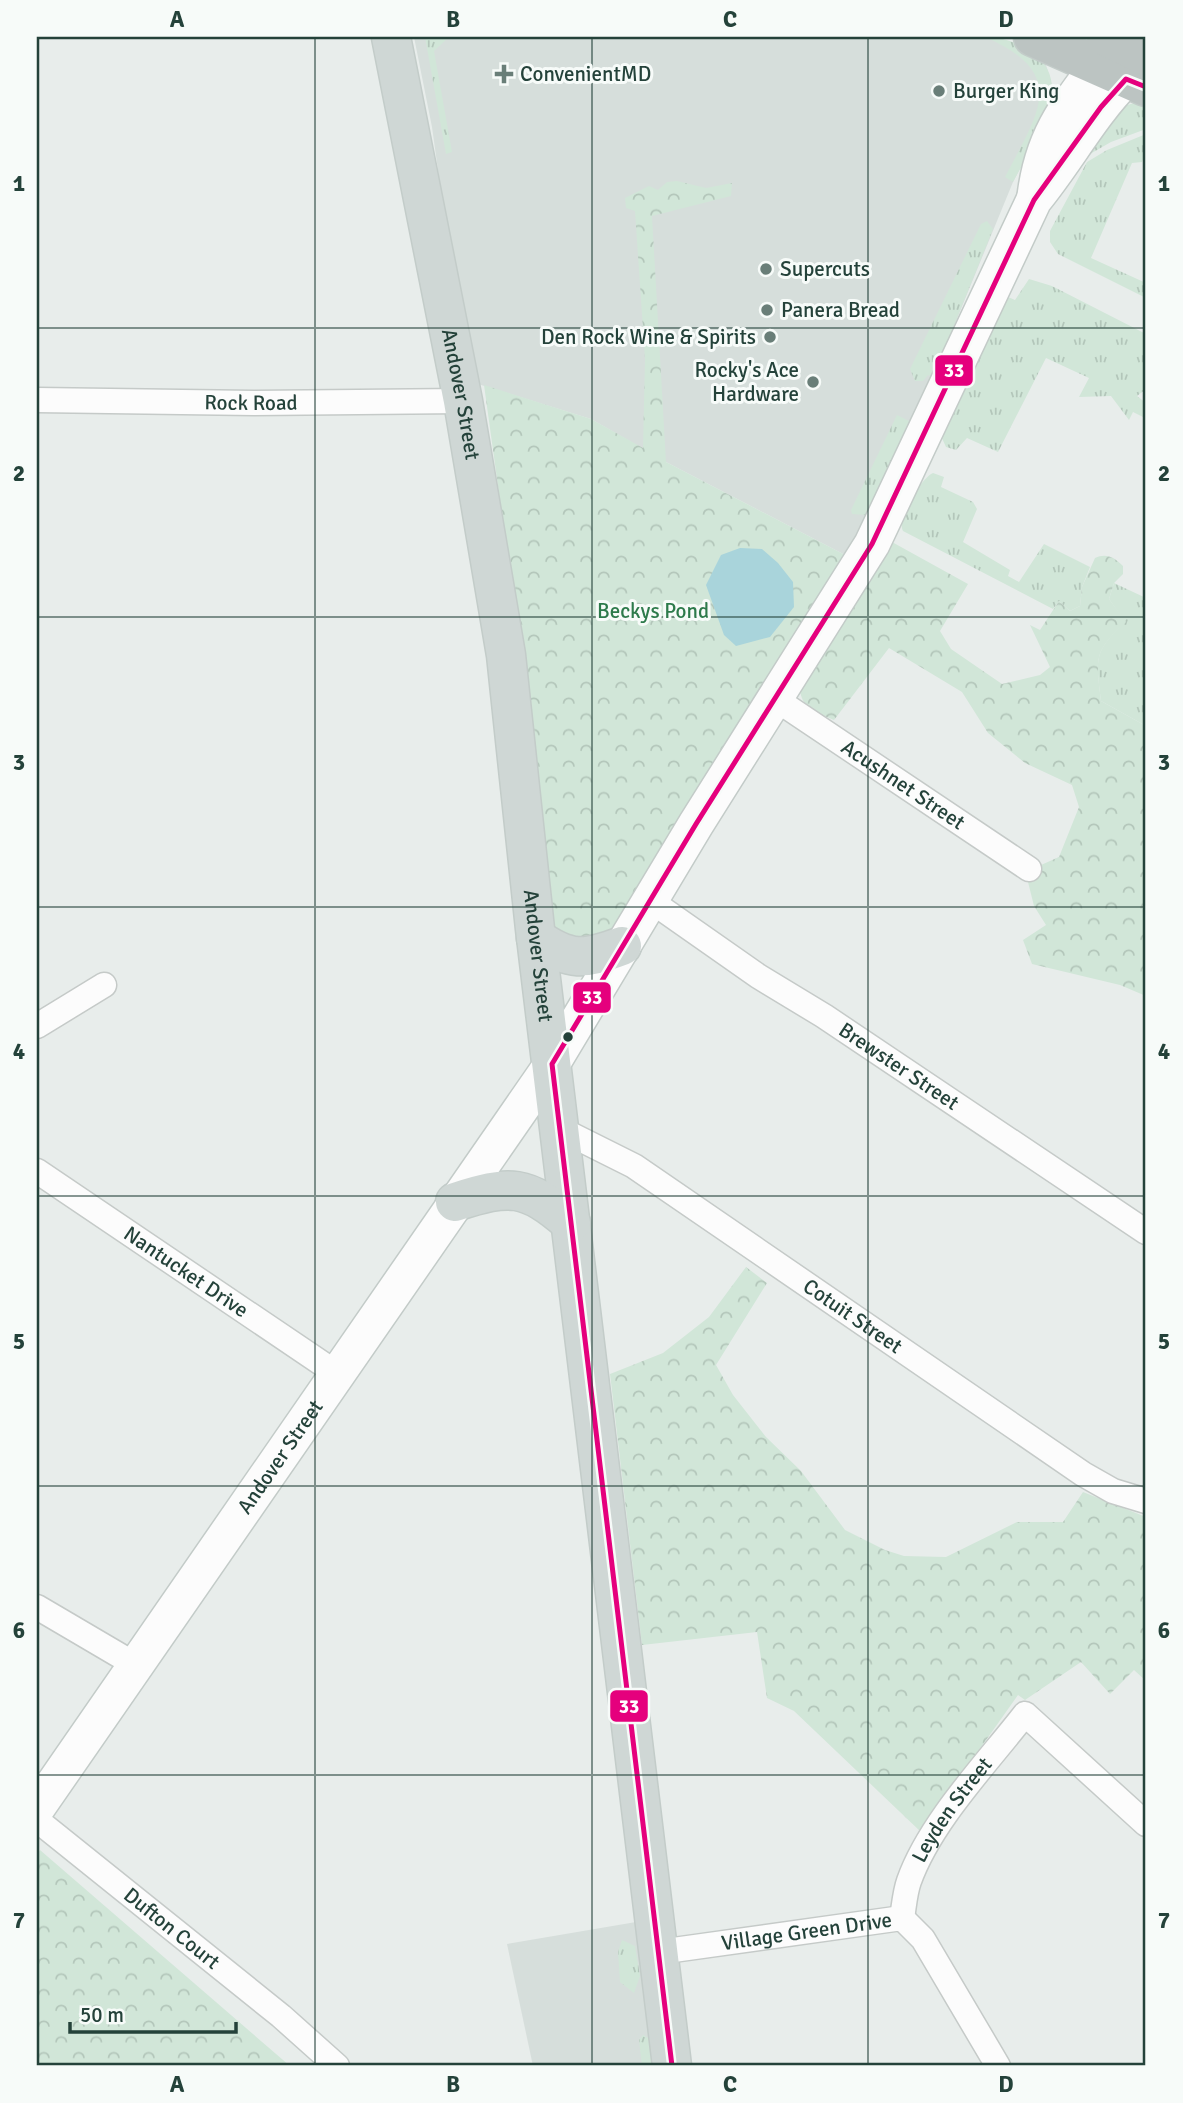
<svg xmlns="http://www.w3.org/2000/svg" width="1183" height="2103" font-family="Signika,sans-serif">
	<defs>
		<pattern id="grass-tufts" width="24" height="20" patternUnits="userSpaceOnUse" patternTransform="scale(1.75)"><rect width="24" height="20" fill="#d1e6d8"/><path d="M3 7l-1-3M5 7V3M7 7l1-3M15 17l-1-3M17 17v-4M19 17l1-3" fill="none" stroke="#b3c6ba"/></pattern>
		<pattern id="forest-crowns" width="20" height="18" patternUnits="userSpaceOnUse" patternTransform="scale(1.75)"><rect width="20" height="18" fill="#d1e6d8"/><path d="M2 6a3 3 0 1 1 6 0M12 15a3 3 0 1 1 6 0" fill="none" stroke="#b3c6ba"/></pattern>
	</defs>
	<rect width="100%" height="100%" fill="#e8edeb"/>
	<g fill="#d6dedb">
		<polygon points="414,37 999,37 1046,65 1054,92 1052,107 1013,182 933,377 847,556 666,462 591,419 478,384 446,227 432,127"/>
		<polygon points="636,1922 655,2066 533,2066 507,1944"/>
	</g>
	<g fill="url(#grass-tufts)">
		<polygon points="425,37 449,37 434,51 452,152 446,154"/>
		<path d="M985 37C1001 37 1017 42 1031 51 1079 85 1033 144 1013 182L1005 177C1038 113 1070 74 985 37Z"/>
		<polygon points="1134,103 1146,103 1146,129 1111,142 1083,158 1118,108"/>
		<polygon points="1146,134 1146,151 1142,162 1132,163 1091,258 1146,283 1146,298 1058,254 1050,242 1050,231 1087,162 1107,150"/>
		<polygon points="987,221 993,229 933,377 928,375 923,381 915,381 910,369 981,224"/>
		<polygon points="1029,279 1052,286 1146,334 1146,389 1137,396 1146,403 1145,418 1133,412 1129,420 1111,396 1079,397 1089,378 1046,358 998,452 967,438 956,450 946,447 941,436 1008,297 1015,300"/>
		<polygon points="897,415 909,421 910,426 874,507 866,515 852,514 851,510"/>
		<path d="M933 473 944 477 941 487 973 502 977 509 963 542 1010 570 1008 576 1019 582 1044 544 1090 567 1082 587 1080 606 1070 611 1059 601 1053 609 903 531C896 520 921 478 933 473Z"/>
		<path d="M1114 583 1146 598V726L1101 701C1096 658 1093 652 1125 622L1109 599Z"/>
		<polygon points="622,1940 635,1946 640,1976 634,1993 620,1982 618,1952"/>
		<polygon points="643,2035 650,2039 653,2066 642,2066 639,2040"/>
	</g>
	<g fill="url(#forest-crowns)">
		<path d="M677 181 706 188 732 183 731 196 652 216 666 462 847 556 625 917C595 951 596 945 556 930L550 916 527 695 484 385 591 419 643 448 645 359 635 211 626 208 625 198 649 186 658 190 667 182Z"/>
		<path d="M892 542 968 584 940 631 951 649 1002 684 1040 675 1050 667 1030 625 1040 630 1059 601 1070 611 1080 606 1082 587 1095 558C1106 553 1114 557 1123 566V574L1114 583 1109 599 1126 622C1093 652 1096 658 1101 701L1146 726V996L1120 985 1032 964 1023 940 1046 925 1034 906 1028 882 1041 865 1059 857 1079 807 1072 785 1025 763 988 733 962 692 889 648 834 720C808 709 801 708 798 679Z"/>
		<polygon points="746,1267 767,1283 716,1365 733,1395 766,1437 801,1471 845,1530 885,1550 904,1556 946,1557 1017,1522 1063,1522 1083,1492 1146,1517 1146,1681 1134,1670 1110,1694 1081,1662 1025,1700 1018,1695 921,1832 794,1711 767,1698 757,1632 642,1645 610,1374 663,1353 709,1317"/>
		<polygon points="40,1850 290,2066 37,2066 37,1855"/>
	</g>
	<polygon fill="#a9d4db" points="740,548 762,549 778,563 793,582 794,607 770,637 736,646 724,635 706,585 721,555"/>
	<g fill="none" stroke-linecap="round" stroke-linejoin="round">
		<defs>
			<g id="street">
				<path id="s1" d="M37 400 254 403 463 401"/>
				<path id="s2" d="M777 700 1029 869"/>
				<path id="s3" d="M651 901 758 976 824 1016 1146 1232"/>
				<polyline points="37,1026 104,985"/>
				<path id="s4" d="M560 1129 634 1166 1083 1474 1113 1491 1146 1501"/>
				<path id="s5" d="M37 1171 336 1373"/>
				<polyline points="37,1607 134,1664"/>
				<path id="s6" d="M37 1820 281 2016 337 2066"/>
				<path id="s7" d="M902 1918C904 1906 905 1892 909 1881 930 1822 987 1763 1025 1714L1146 1824"/>
				<path id="s8" d="M659 1952 902 1918 923 1939 998 2066"/>
			</g>
			<g id="secondary">
				<path d="M1035 196C1042 139 1064 110 1098 65"/>
				<path id="s9" d="M37 1808 552 1064 696 824 872 544 1034 200C1067 160 1090 115 1126 79"/>
			</g>
			<g id="primary">
				<path id="s10" d="M391 37 463 401 506 655 535 929 672 2066"/>
				<path d="M536 938C570 962 585 960 622 946"/>
				<path d="M455 1202C510 1184 526 1184 571 1223"/>
			</g>
			<g id="highway">
				<polyline points="1033,37 1146,87"/>
				<polyline points="1106,37 1146,56"/>
			</g>
		</defs>
		<use href="#street" stroke="#c5cac8" stroke-width="27"/>
		<use href="#secondary" stroke="#c3cbc8" stroke-width="38"/>
		<use href="#primary" stroke="#c3ccc9" stroke-width="41"/>
		<use href="#highway" stroke="#c3ccc9" stroke-width="41"/>
		<use href="#street" stroke="#fcfcfc" stroke-width="24"/>
		<use href="#secondary" stroke="#fcfcfc" stroke-width="35"/>
		<use href="#primary" stroke="#cfd7d5" stroke-width="38"/>
		<use href="#highway" stroke="#bcc4c2" stroke-width="38"/>
		<defs>
			<polyline id="bus-1" points="672,2066 552,1064 696,824 872,544 1034,200 1101,107 1126,79 1146,87"/>
		</defs>
		<use href="#bus-1" stroke="#f7fbf9" stroke-width="10"/>
		<use href="#bus-1" stroke="#e5007d" stroke-width="5"/>
	</g>
	<path fill="none" stroke="#24423a" stroke-width="2" stroke-opacity="0.55" d="M315 37V2066M592 37V2066M868 37V2066M37 328H1146M37 617H1146M37 907H1146M37 1196H1146M37 1486H1146M37 1775H1146"/>
	<g fill="#697e78" stroke="#f7fbf9" stroke-width="2.5">
		<path d="M500.5 63.5h7v7h7v7h-7v7h-7v-7h-7v-7h7z"/>
		<circle cx="939" cy="91" r="7"/>
		<circle cx="766" cy="269" r="7"/>
		<circle cx="767" cy="310" r="7"/>
		<circle cx="770" cy="337" r="7"/>
		<circle cx="813" cy="382" r="7"/>
	</g>
	<circle fill="#24423a" stroke="#f7fbf9" stroke-width="2.5" cx="568" cy="1037" r="6"/>
	<g text-anchor="middle" dominant-baseline="central" stroke-width="6" stroke-linejoin="round" paint-order="stroke">
		<g font-size="21" fill="#24423a" stroke="#f7fbf9" text-anchor="start">
			<text x="520" y="74">ConvenientMD</text>
			<text x="953" y="91">Burger King</text>
			<text x="780" y="269">Supercuts</text>
			<text x="781" y="310">Panera Bread</text>
			<text x="756" y="337" text-anchor="end">Den Rock Wine &amp; Spirits</text>
			<text x="799" y="370" text-anchor="end">Rocky's Ace<tspan x="799" dy="24">Hardware</tspan></text>
		</g>
		<g font-size="21" fill="#24423a" stroke="#f7fbf9">
			<text stroke="none"><textPath href="#s10" startOffset="364">Andover Street</textPath></text>
			<text stroke="none"><textPath href="#s1" startOffset="214">Rock Road</textPath></text>
			<text stroke="none"><textPath href="#s2" startOffset="152">Acushnet Street</textPath></text>
			<text stroke="none"><textPath href="#s10" startOffset="931">Andover Street</textPath></text>
			<text stroke="none"><textPath href="#s3" startOffset="298">Brewster Street</textPath></text>
			<text stroke="none"><textPath href="#s5" startOffset="180">Nantucket Drive</textPath></text>
			<text stroke="none"><textPath href="#s4" startOffset="348">Cotuit Street</textPath></text>
			<text stroke="none"><textPath href="#s9" startOffset="427">Andover Street</textPath></text>
			<text stroke="none"><textPath href="#s7" startOffset="121">Leyden Street</textPath></text>
			<text stroke="none"><textPath href="#s6" startOffset="173">Dufton Court</textPath></text>
			<text stroke="none"><textPath href="#s8" startOffset="149">Village Green Drive</textPath></text>
		</g>
		<g font-size="21" fill="#2d7a4b" stroke="#f7fbf9">
			<text x="653" y="611">Beckys Pond</text>
		</g>
	</g>
	<g stroke="#f7fbf9" stroke-width="2.5">
		<rect x="934" y="354" width="40" height="33" rx="7" fill="#e5007d"/>
		<rect x="572" y="981" width="40" height="33" rx="7" fill="#e5007d"/>
		<rect x="609" y="1689" width="40" height="34" rx="7" fill="#e5007d"/>
	</g>
	<g font-size="19" text-anchor="middle" font-weight="bold" fill="#fff">
		<text x="954" y="377">33</text>
		<text x="592" y="1004">33</text>
		<text x="629" y="1713">33</text>
	</g>
	<rect width="1183" height="2103" fill="none" stroke="#f7fbf9" stroke-width="77"/>
	<path d="M70 2022v10h166v-10" fill="none" stroke="#24423a" stroke-width="3.5"/>
	<text x="80" y="2022" font-size="21" fill="#24423a" stroke="#f7fbf9" stroke-width="5" paint-order="stroke">50 m</text>
	<rect x="38" y="38" width="1106" height="2026" fill="none" stroke="#24423a" stroke-width="2.5"/>
	<g font-size="23" text-anchor="middle" font-weight="bold" fill="#24423a">
		<text x="177" y="27">A</text>
		<text x="453" y="27">B</text>
		<text x="730" y="27">C</text>
		<text x="1006" y="27">D</text>
		<text x="19" y="191">1</text>
		<text x="1164" y="191">1</text>
		<text x="19" y="481">2</text>
		<text x="1164" y="481">2</text>
		<text x="19" y="770">3</text>
		<text x="1164" y="770">3</text>
		<text x="19" y="1059">4</text>
		<text x="1164" y="1059">4</text>
		<text x="19" y="1349">5</text>
		<text x="1164" y="1349">5</text>
		<text x="19" y="1638">6</text>
		<text x="1164" y="1638">6</text>
		<text x="19" y="1928">7</text>
		<text x="1164" y="1928">7</text>
		<text x="177" y="2092">A</text>
		<text x="453" y="2092">B</text>
		<text x="730" y="2092">C</text>
		<text x="1006" y="2092">D</text>
	</g>
</svg>
